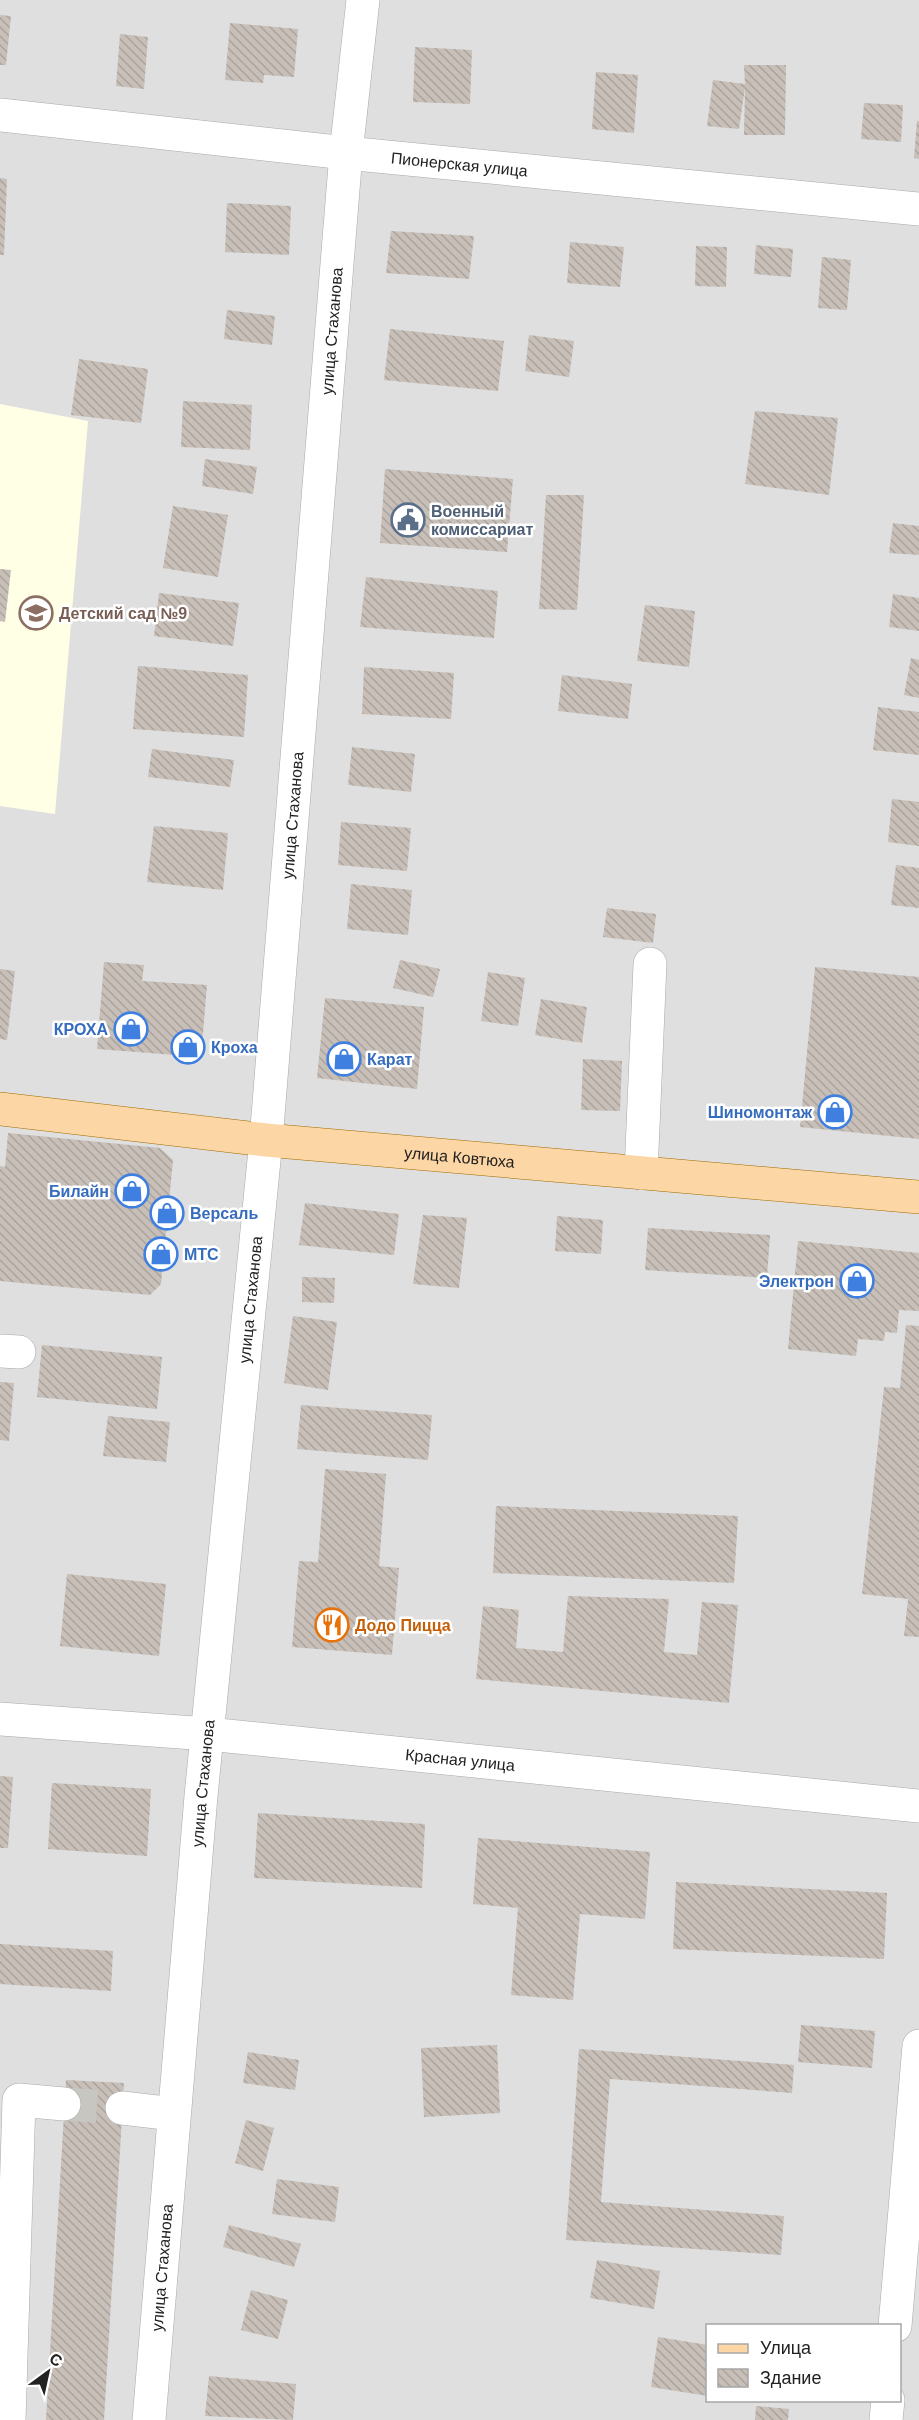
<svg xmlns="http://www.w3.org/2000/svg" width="919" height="2420" font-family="Helvetica,sans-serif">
	<defs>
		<pattern id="building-back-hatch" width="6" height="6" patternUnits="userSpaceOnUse" patternTransform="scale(1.5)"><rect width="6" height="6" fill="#c7bfb8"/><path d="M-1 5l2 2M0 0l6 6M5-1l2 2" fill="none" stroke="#aba49e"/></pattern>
	</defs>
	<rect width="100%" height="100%" fill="#f2efe9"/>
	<path fill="#e0dfdf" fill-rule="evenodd" d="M0 0H919V2420H0ZM708 2326H900V2400H708Z"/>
	<polygon fill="#ffffe5" points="0,404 88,421 55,814 0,806"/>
	<g fill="url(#building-back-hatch)">
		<polygon points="0,15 11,16 6,65 0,65"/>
		<polygon points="230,23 298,29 294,77 264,75 263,83 225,80"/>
		<polygon points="120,34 148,37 144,89 116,86"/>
		<polygon points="415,47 472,50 470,104 413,102"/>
		<polygon points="744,65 786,65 785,135 744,135 745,87 739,129 707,126 713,80 745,84"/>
		<polygon points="596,72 638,75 634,133 592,129"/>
		<polygon points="864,103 903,105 901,142 861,139"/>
		<polygon points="917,121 919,121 919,159 914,158"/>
		<polygon points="0,178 7,179 4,255 0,255"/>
		<polygon points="227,203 291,206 289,255 225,252"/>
		<polygon points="391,231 474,236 469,279 386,273"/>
		<polygon points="570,242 624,247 620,287 567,283"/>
		<polygon points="756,245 793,249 791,277 754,274"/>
		<polygon points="696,246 727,247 726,287 695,286"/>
		<polygon points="822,257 851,260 847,310 818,308"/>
		<polygon points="227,310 275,316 272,345 224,339"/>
		<polygon points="390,329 504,341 498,391 384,380"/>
		<polygon points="529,335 574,341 569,377 525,371"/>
		<polygon points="79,359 148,369 141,423 71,415"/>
		<polygon points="183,401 252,405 250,450 181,447"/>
		<polygon points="755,411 838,418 829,495 745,484"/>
		<polygon points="205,459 257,467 253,494 202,486"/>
		<polygon points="385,469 513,479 507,552 380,543"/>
		<polygon points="546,495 584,495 577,610 539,609"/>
		<polygon points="173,506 228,515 218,577 163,568"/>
		<polygon points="893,523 919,526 919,555 889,553"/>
		<polygon points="0,569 11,570 5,622 0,621"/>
		<polygon points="366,577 498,591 494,638 360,627"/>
		<polygon points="159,593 239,603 233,646 154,636"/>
		<polygon points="893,594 919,598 919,631 889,627"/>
		<polygon points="645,605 695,611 689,667 637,661"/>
		<polygon points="911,658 919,660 919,698 904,695"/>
		<polygon points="138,666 248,675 244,737 133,729"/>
		<polygon points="364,667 454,673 451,719 362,714"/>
		<polygon points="562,675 632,684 628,719 558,711"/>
		<polygon points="878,707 919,712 919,755 873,750"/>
		<polygon points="352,747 415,754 411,792 348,785"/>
		<polygon points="152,749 234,760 230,787 148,777"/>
		<polygon points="892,799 919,802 919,846 888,842"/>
		<polygon points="341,822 411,828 407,871 338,865"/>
		<polygon points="154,826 228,833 223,890 147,882"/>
		<polygon points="896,865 919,868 919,908 891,905"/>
		<polygon points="351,884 412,890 408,935 347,929"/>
		<polygon points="607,908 656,914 653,943 603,937"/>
		<polygon points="400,960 440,969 433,997 393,988"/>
		<polygon points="104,962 144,965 142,981 207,985 201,1057 97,1049"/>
		<polygon points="815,967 919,977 919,1139 800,1127"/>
		<polygon points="0,969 15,971 7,1040 0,1039"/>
		<polygon points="488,972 525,978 518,1026 481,1021"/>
		<polygon points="325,998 424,1007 417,1089 317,1078"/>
		<polygon points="541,999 587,1007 582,1043 535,1035"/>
		<polygon points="583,1059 622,1061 620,1111 581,1110"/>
		<polygon points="8,1133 160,1148 173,1160 161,1284 150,1295 0,1281 0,1166 5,1167"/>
		<polygon points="305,1203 399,1214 394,1255 299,1245"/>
		<polygon points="423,1215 467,1218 459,1288 413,1284"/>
		<polygon points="557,1216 603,1220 601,1254 555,1251"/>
		<polygon points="648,1228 770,1235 767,1278 645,1270"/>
		<polygon points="798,1241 919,1253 919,1311 899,1310 897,1333 885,1332 884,1341 858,1339 856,1356 788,1349"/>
		<polygon points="302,1277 335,1278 334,1303 302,1302"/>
		<polygon points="293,1316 337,1322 328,1390 284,1383"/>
		<polygon points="906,1325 919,1326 919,1637 904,1636 908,1599 862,1594 884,1387 900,1388"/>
		<polygon points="42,1345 162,1357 157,1409 37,1397"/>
		<polygon points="0,1382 14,1383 9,1441 0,1440"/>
		<polygon points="301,1405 432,1415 428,1460 297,1449"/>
		<polygon points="108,1416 170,1422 166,1462 103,1456"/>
		<polygon points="325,1469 386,1474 379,1566 399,1568 392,1655 292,1647 299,1561 318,1562"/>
		<polygon points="496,1506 738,1516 734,1583 493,1573"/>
		<polygon points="67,1574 166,1584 159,1656 60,1646"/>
		<polygon points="568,1596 669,1599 664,1652 697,1655 702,1602 738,1605 729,1703 476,1679 483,1606 519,1610 516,1648 563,1652"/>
		<polygon points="0,1776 13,1777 8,1848 0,1848"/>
		<polygon points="52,1783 151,1789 147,1856 48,1849"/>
		<polygon points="258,1813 425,1824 422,1888 254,1878"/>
		<polygon points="478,1838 650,1852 645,1919 580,1914 573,2000 511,1995 518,1908 473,1904"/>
		<polygon points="676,1882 887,1893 884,1959 673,1949"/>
		<polygon points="0,1944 113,1951 111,1991 0,1984"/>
		<polygon points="801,2025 875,2031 872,2068 798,2062"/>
		<polygon points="497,2045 500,2113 424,2117 421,2048"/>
		<polygon points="579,2049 794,2065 792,2093 610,2079 601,2202 784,2216 781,2255 566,2240"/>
		<polygon points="248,2052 299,2060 295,2090 243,2083"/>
		<polygon points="66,2080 124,2083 104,2420 46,2420"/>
		<polygon points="246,2120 274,2128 263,2171 235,2163"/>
		<polygon points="277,2179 339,2187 335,2222 272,2214"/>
		<polygon points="229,2225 301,2244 294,2267 223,2247"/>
		<polygon points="597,2260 660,2271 654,2309 590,2298"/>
		<polygon points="251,2290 288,2300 278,2339 241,2330"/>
		<polygon points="658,2337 708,2345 708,2396 651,2387"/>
		<polygon points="209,2376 296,2384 293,2420 205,2416"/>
		<polygon points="756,2406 789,2409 788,2420 755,2420"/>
	</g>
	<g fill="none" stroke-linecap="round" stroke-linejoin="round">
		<polyline stroke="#c8c6c1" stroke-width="33" stroke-dasharray="33 16" stroke-linecap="butt" points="64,2104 122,2108"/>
		<defs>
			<g id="minor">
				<path id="s1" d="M0 115 346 153 919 209"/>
				<polyline points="641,1173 650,964"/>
				<polyline points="0,1351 19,1352"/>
				<path id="s2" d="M0 1719 208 1734 919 1806"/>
				<polyline points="122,2108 174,2114"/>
				<polyline points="895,2326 919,2046"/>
				<polyline points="9,2420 19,2100 64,2104"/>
				<path id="s3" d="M149 2420 201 1796 266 1140 346 153 363 0"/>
				<polyline points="886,2420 888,2400"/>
			</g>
			<g id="major">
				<path id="s4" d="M0 1109 266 1140 919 1197"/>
			</g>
		</defs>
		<use href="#minor" stroke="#a9a9a9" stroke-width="34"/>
		<use href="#major" stroke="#a06b00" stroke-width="34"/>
		<use href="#minor" stroke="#fff" stroke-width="33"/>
		<use href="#major" stroke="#fcd6a4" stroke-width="33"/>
	</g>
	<defs>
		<symbol id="civic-ring" viewBox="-11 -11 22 22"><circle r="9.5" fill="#fff" stroke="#5c6f8a" stroke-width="1.5"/><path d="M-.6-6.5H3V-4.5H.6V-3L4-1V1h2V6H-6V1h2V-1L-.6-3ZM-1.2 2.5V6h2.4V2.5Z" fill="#5c6f8a"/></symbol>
		<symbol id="school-ring" viewBox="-11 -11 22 22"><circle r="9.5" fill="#fff" stroke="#8d6e63" stroke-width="1.5"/><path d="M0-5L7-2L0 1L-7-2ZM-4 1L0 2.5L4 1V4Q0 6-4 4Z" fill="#8d6e63"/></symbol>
		<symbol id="shop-ring" viewBox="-11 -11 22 22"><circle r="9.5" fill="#fff" stroke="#3f7fe0" stroke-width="1.5"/><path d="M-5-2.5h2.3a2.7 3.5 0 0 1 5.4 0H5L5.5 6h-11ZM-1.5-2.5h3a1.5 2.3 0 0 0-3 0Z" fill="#3f7fe0"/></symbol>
		<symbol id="restaurant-ring" viewBox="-11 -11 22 22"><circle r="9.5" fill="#fff" stroke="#e8710a" stroke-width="1.5"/><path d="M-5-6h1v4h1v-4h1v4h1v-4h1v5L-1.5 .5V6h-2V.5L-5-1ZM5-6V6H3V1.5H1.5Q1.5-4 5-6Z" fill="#e8710a"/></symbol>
	</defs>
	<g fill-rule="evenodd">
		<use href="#civic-ring" x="389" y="501" width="38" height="38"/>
		<use href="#school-ring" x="17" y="594" width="38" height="38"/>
		<use href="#shop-ring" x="112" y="1010" width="38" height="38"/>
		<use href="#shop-ring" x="169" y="1028" width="38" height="38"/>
		<use href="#shop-ring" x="325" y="1040" width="38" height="38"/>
		<use href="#shop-ring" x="816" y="1093" width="38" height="38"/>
		<use href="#shop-ring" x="113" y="1172" width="38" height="38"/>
		<use href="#shop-ring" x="148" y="1194" width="38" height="38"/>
		<use href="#shop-ring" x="142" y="1235" width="38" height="38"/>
		<use href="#shop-ring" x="838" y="1262" width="38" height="38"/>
		<use href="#restaurant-ring" x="313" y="1606" width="38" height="38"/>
	</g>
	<g text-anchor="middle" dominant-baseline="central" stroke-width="5" stroke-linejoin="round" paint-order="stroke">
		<g font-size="16" fill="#222" stroke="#fff">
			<text stroke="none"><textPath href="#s1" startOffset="462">Пионерская улица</textPath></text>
			<text stroke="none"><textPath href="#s3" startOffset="2097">улица Стаханова</textPath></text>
			<text stroke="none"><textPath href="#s3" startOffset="1611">улица Стаханова</textPath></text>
			<text stroke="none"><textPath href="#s4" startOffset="462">улица Ковтюха</textPath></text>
			<text stroke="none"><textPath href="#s3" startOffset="1125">улица Стаханова</textPath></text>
			<text stroke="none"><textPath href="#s2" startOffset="462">Красная улица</textPath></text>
			<text stroke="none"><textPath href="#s3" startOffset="639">улица Стаханова</textPath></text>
			<text stroke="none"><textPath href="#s3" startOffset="153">улица Стаханова</textPath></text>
		</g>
		<g font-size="16" font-weight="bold" fill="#4e5e75" stroke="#fff" text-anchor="start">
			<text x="431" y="511">Военный<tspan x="431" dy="18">комиссариат</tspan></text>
		</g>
		<g font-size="16" font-weight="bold" fill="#785e54" stroke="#fff" text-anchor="start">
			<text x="59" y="613">Детский сад №9</text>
		</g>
		<g font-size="16" font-weight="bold" fill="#366cbe" stroke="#fff" text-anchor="end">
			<text x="108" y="1029">КРОХА</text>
			<text x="211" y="1047" text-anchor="start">Кроха</text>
			<text x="367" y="1059" text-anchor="start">Карат</text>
			<text x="812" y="1112">Шиномонтаж</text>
			<text x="109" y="1191">Билайн</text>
			<text x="190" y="1213" text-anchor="start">Версаль</text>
			<text x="184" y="1254" text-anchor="start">МТС</text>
			<text x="834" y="1281">Электрон</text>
		</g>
		<g font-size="16" font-weight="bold" fill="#c56008" stroke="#fff" text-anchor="start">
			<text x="355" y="1625">Додо Пицца</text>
		</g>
	</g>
	<rect x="706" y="2324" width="195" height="78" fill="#ffffff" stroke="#a7a7a7" stroke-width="1.5"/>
	<rect x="718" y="2344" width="30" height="9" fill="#fcd6a4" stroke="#a7a7a7" stroke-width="1.5"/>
	<text x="760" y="2354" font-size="18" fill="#222222">Улица</text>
	<rect x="718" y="2369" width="30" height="18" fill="url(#building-back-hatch)" stroke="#a7a7a7" stroke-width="1.5"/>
	<text x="760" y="2384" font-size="18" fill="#222222">Здание</text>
	<g transform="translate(48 2372) rotate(33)" stroke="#ffffff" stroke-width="4.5" paint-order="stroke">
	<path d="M0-4.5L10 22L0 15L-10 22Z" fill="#222222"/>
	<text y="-9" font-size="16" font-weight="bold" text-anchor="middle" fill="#222222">С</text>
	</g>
</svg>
